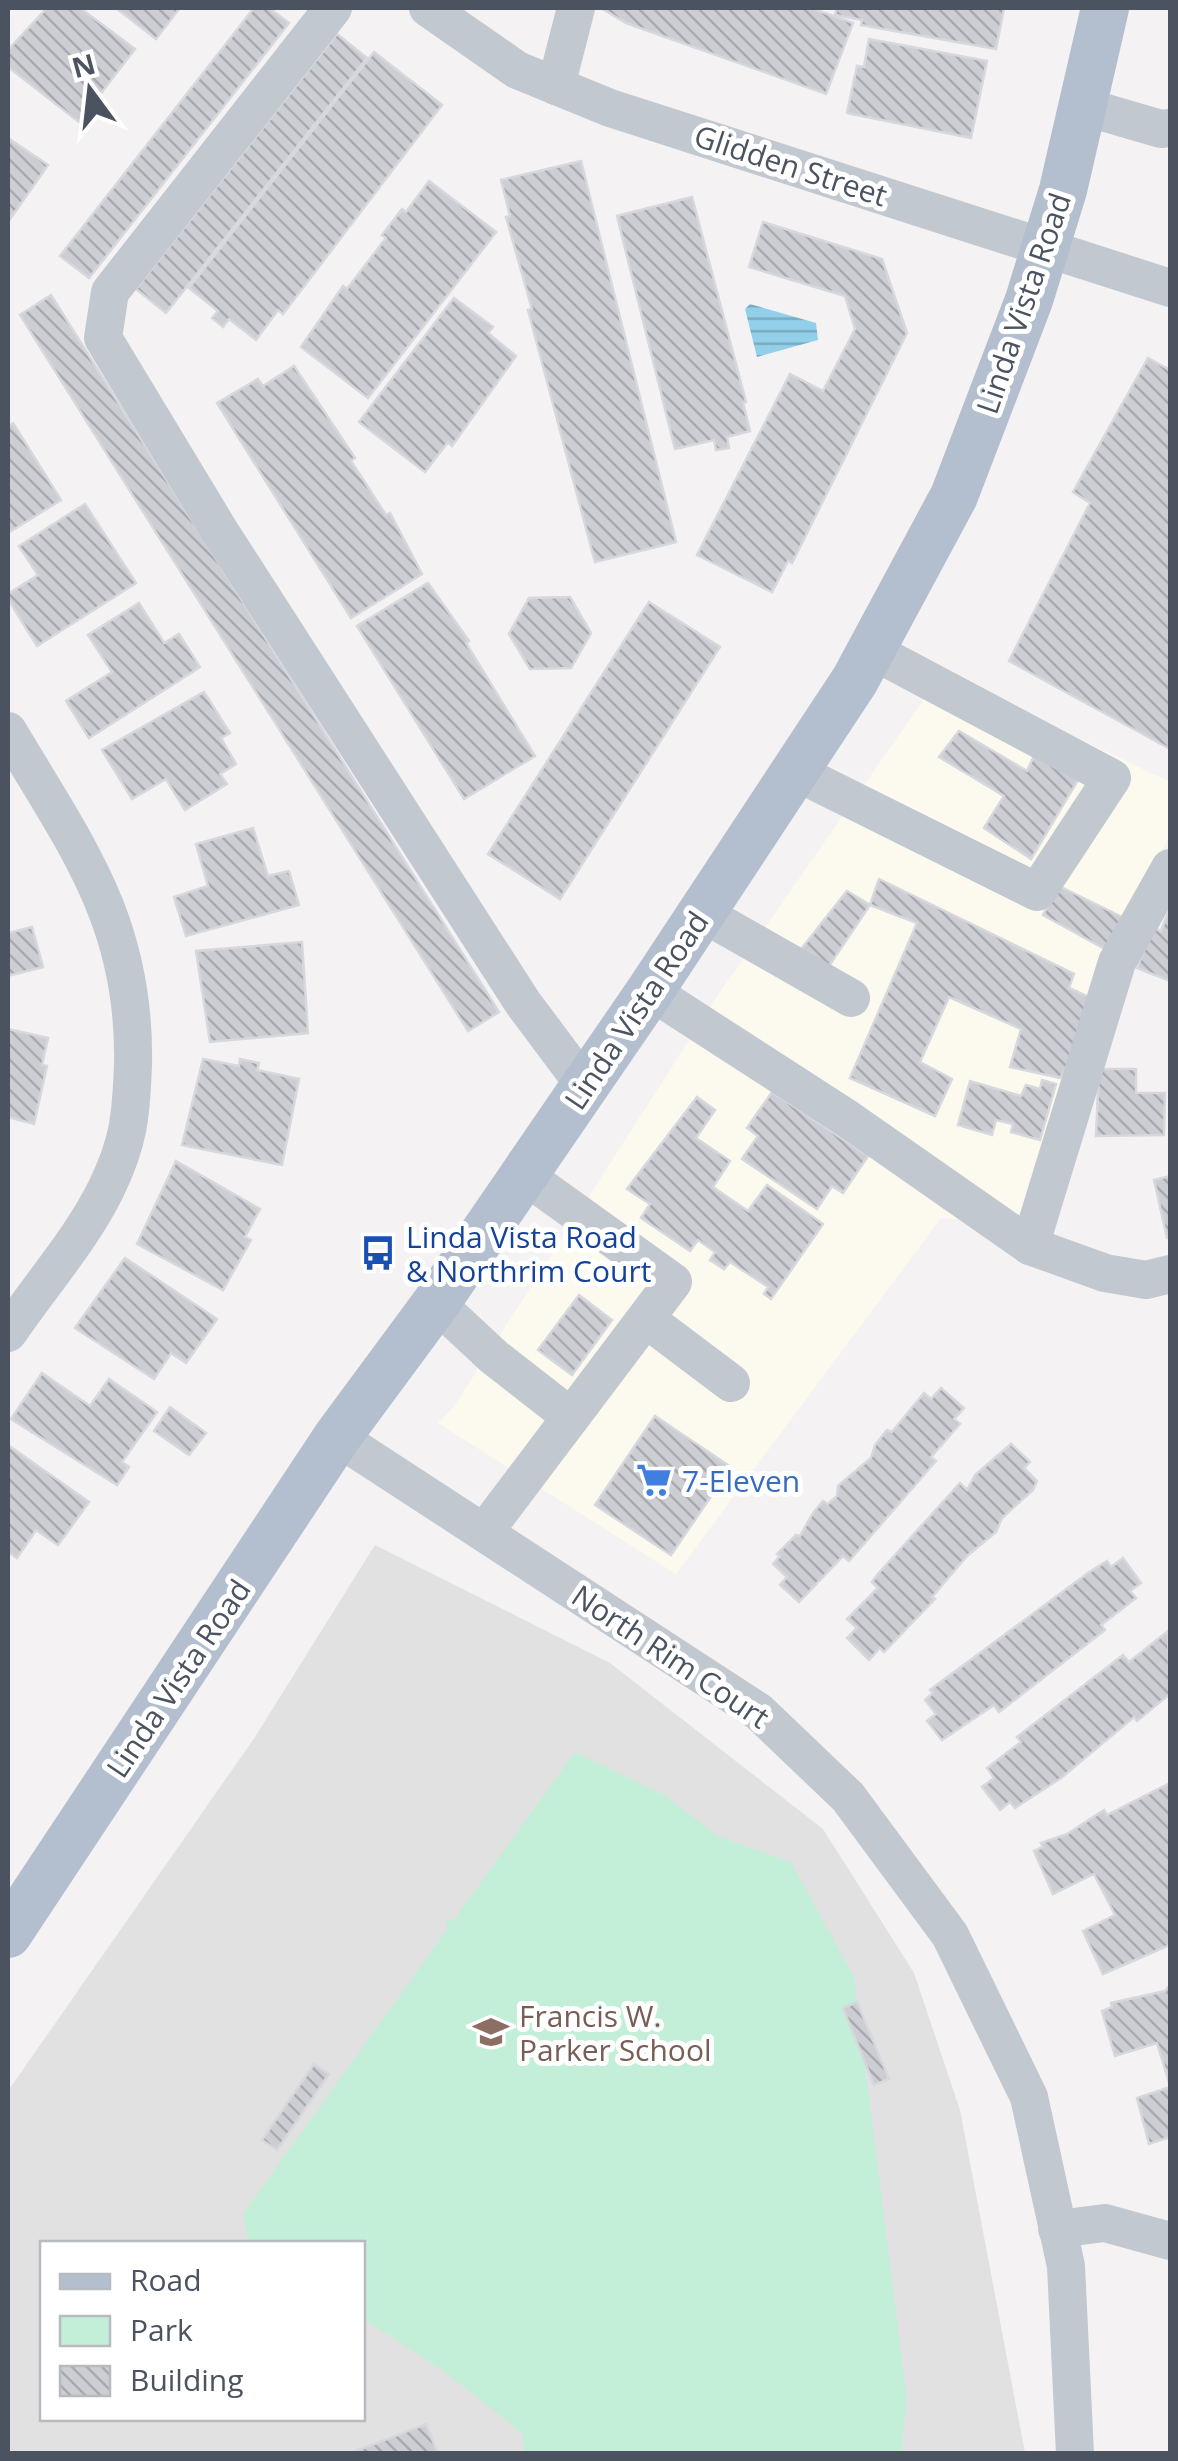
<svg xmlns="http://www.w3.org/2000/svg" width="1178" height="2461" font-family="'Open Sans',sans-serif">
	<defs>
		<pattern id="water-rules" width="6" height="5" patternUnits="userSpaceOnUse" patternTransform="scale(2.5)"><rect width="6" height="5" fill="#92d0ea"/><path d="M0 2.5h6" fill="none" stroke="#79abc1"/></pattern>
		<pattern id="building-back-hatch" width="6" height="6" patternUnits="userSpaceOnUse" patternTransform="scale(2.5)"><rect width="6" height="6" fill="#ccced4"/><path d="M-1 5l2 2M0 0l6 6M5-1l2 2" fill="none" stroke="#a8aaaf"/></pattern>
	</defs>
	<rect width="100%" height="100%" fill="#f4f2f2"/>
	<polygon fill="#fcfaee" points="942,673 1170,782 1170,835 1100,968 1026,1225 941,1218 676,1574 438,1423 455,1405 720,992"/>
	<path fill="#e2e1e1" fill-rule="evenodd" d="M375 1545 610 1663 823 1829 914 1973 960 2110 1025 2453 8 2454V2091L255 1737ZM42 2244H362V2418H42Z"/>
	<polygon fill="#c3efd8" points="575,1752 664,1795 719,1837 791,1862 854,1977 907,2400 901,2453 525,2453 522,2433 441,2369 363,2319 362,2244 249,2243 243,2214 447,1930 446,1921 454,1920"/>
	<polygon fill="url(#water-rules)" points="750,304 816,323 818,340 757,357 745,309"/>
	<g fill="url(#building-back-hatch)" stroke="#d6d8dd" stroke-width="2.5">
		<polygon points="47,8 80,8 135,49 79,122 8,67 8,50"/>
		<polygon points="116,8 176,8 179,9 156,39"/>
		<polygon points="254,8 269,8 289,23 89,278 60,256"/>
		<polygon points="601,8 811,8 853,23 826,94 626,23"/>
		<polygon points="837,8 1004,8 996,49 861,25 862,20 835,15"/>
		<polygon points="337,34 367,58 166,313 136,289"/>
		<polygon points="869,39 987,61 971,138 847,113 857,66 864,67"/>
		<polygon points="374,52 442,105 283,314 278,310 256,340 229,319 223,327 212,318 218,311 189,288"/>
		<polygon points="8,138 48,165 8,222"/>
		<polygon points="581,161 676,542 595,562 528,310 532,309 506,217 510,216 501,180"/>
		<polygon points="429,181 496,232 368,398 301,347 343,286 347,289 386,238 382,235 402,209 406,212"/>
		<polygon points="692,197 746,402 743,403 750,431 727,437 729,448 716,450 714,440 675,449 617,216"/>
		<polygon points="763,222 882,259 907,333 792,563 788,561 772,592 697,555 790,374 823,391 855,329 845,296 749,267"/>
		<polygon points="51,295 499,1012 468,1031 20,315"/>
		<polygon points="454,298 493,327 488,333 516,356 452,446 448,442 425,472 359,422"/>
		<polygon points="1148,358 1170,370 1170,749 1009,661 1090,503 1073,492"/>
		<polygon points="294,366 355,458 351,461 386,515 390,513 422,574 351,618 217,403 258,379 263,386"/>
		<polygon points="13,423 61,500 8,533 8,427"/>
		<polygon points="85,504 136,583 37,646 8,599 8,594 38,575 19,546"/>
		<polygon points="428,583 469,641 466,643 535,756 464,799 357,626"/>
		<polygon points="570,597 591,633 571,668 530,669 509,634 529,598"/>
		<polygon points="649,602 720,647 560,899 488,854"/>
		<polygon points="139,603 164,643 179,634 200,667 89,738 66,701 112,672 88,635"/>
		<polygon points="204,692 230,733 221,738 236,764 220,774 227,784 185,810 166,779 132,799 102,750"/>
		<polygon points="959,731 1027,771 1039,745 1084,770 1031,859 984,828 1004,796 939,757"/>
		<polygon points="253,828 268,876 289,871 299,905 186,936 174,897 208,886 196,844"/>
		<polygon points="879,879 1074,974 1069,988 1089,997 1075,1051 1060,1078 1010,1067 1021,1029 949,997 920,1062 952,1079 935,1116 850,1078 917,923 870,905"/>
		<polygon points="1059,886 1122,917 1105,949 1043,915"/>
		<polygon points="847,891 870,905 827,969 798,953"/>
		<polygon points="1170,908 1170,981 1137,968 1153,928 1161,931"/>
		<polygon points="32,927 43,967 8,976 8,933"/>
		<polygon points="302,942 308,1033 210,1042 196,951"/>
		<polygon points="8,1029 48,1038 42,1065 47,1066 34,1124 8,1117"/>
		<polygon points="203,1059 239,1066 240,1059 259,1063 257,1070 299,1079 282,1165 182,1145"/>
		<polygon points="1099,1069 1136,1069 1136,1093 1165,1093 1164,1135 1096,1136"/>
		<polygon points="1042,1080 1056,1084 1040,1140 1011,1132 1013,1124 996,1120 992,1135 958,1125 970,1081 1021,1096 1026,1085 1040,1089"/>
		<polygon points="772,1092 868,1156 843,1193 832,1186 817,1209 742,1159 758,1136 747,1128"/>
		<polygon points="697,1097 715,1110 696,1138 730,1161 713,1187 748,1211 767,1185 823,1224 771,1299 764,1294 768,1287 730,1262 724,1269 710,1260 715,1252 698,1240 690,1251 641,1218 650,1204 627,1189"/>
		<polygon points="176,1161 260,1209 245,1237 251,1240 223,1290 137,1244"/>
		<polygon points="1170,1176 1170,1237 1167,1238 1154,1180"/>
		<polygon points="125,1258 217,1319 186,1363 171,1353 154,1379 75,1328"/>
		<polygon points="579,1295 612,1320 572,1375 538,1350"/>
		<polygon points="42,1373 90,1406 109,1379 157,1412 122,1462 129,1467 117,1485 11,1419"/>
		<polygon points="941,1388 964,1408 954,1419 960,1424 931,1457 936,1461 849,1561 843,1556 799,1602 780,1585 787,1577 773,1564 780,1556 777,1554 796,1535 800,1536 813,1513 823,1501 828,1504 837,1496 838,1486 871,1458 875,1445 887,1430 892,1432 924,1393 931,1399"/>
		<polygon points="170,1407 206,1433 189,1455 154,1431"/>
		<polygon points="655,1416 731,1467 671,1555 595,1505"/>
		<polygon points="1011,1444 1030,1462 1024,1468 1037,1481 1033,1490 1002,1518 996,1532 967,1556 932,1597 935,1599 884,1652 880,1648 869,1660 847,1638 857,1628 847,1619 878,1588 872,1582 877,1575 960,1483 967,1490 975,1475"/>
		<polygon points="8,1445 89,1502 58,1545 36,1530 17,1558 8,1552"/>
		<polygon points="1123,1558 1141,1583 1130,1591 1136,1598 1101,1625 1105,1630 999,1712 994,1705 942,1740 927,1721 936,1714 925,1700 933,1693 930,1690 1088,1573 1107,1561 1111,1567"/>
		<polygon points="1168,1631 1170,1694 1137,1721 1134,1717 1061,1778 1015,1808 1010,1802 1000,1810 982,1787 994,1778 987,1768 1021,1742 1017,1737 1123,1655 1129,1662"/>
		<polygon points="1170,1783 1170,1945 1103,1974 1083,1931 1115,1915 1094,1874 1053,1894 1034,1851 1043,1847 1041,1843 1067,1834 1104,1810 1107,1815"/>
		<polygon points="1170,1985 1170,2086 1157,2043 1115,2056 1102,2011 1112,2007 1111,2003 1165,1991"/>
		<polygon points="857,2002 889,2079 874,2085 843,2008"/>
		<polygon points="314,2064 329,2074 277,2150 262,2140"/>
		<polygon points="1170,2087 1170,2137 1149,2144 1137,2098"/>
		<polygon points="426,2424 438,2454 348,2454"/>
	</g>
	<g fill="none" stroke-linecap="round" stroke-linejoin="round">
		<g stroke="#c1c8d0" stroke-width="38">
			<polyline points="333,8 110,292 103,338 219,530 523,1003 585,1086"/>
			<polyline points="428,8 517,70 610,108 1170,288"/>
			<polyline points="556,86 576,8"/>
			<polyline points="1082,106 1161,129 1170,128"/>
			<path d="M8 731C77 847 136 923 133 1065 131 1116 129 1142 106 1189 81 1240 39 1287 8 1333"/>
			<polyline points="794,771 1037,892 1112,778 871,650"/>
			<polyline points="702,913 851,998"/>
			<polyline points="650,991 848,1119 1030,1246 1105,1273 1146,1280 1170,1274"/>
			<polyline points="1030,1246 1117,962 1170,868"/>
			<polyline points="436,1303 494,1357 571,1417"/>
			<polyline points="646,1319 731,1383"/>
			<polyline points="337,1437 759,1712 848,1797 950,1935 1029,2097 1066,2266 1075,2454"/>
			<polyline points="485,1531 673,1282 524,1175"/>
			<polyline points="1057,2229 1105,2223 1170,2241"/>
		</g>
		<polyline stroke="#b3bfcf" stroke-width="48" points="8,1934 337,1437 436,1303 650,991 855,680 954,496 1029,300 1063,190 1105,8"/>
	</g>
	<defs>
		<symbol id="bus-bare" viewBox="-9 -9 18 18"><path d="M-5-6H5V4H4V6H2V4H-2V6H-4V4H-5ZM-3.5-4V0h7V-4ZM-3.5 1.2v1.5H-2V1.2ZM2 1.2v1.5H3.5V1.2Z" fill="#1a4fb4" stroke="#fff" stroke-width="2.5" paint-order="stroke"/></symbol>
		<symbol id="supermarket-bare" viewBox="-9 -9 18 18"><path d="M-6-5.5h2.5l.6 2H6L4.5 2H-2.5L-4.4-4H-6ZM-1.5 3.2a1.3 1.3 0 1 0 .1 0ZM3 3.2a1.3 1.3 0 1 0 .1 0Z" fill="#3f7fe0" stroke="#fff" stroke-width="2.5" paint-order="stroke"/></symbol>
		<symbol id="school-bare" viewBox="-9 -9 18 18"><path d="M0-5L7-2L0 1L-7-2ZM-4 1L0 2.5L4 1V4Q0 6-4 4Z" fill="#8d6e63" stroke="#fff" stroke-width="2.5" paint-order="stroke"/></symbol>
	</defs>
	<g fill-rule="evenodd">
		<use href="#bus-bare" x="353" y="1228" width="50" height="50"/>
		<use href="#supermarket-bare" x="629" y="1455" width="50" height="50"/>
		<use href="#school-bare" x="466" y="2007" width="50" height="50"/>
	</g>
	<g text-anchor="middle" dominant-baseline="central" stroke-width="10" stroke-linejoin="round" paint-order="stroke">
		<g font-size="30" fill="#4a535f" stroke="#fff">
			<text transform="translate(791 165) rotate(18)">Glidden Street</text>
			<text transform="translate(1023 303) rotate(-71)">Linda Vista Road</text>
			<text transform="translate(636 1010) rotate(-56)">Linda Vista Road</text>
			<text transform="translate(671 1656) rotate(34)">North Rim Court</text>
			<text transform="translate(178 1678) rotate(-56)">Linda Vista Road</text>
		</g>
		<g font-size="30" fill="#164399" stroke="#fff" text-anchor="start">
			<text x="406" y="1236">Linda Vista Road<tspan x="406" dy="34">&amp; Northrim Court</tspan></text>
		</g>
		<g font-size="30" fill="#366cbe" stroke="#fff" text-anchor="start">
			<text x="682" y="1480">7-Eleven</text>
		</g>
		<g font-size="30" fill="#785e54" stroke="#fff" text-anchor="start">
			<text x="519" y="2015">Francis W.<tspan x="519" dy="34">Parker School</tspan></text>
		</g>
	</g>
	<rect width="1178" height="2461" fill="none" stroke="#4a535f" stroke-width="20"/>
	<rect x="40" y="2241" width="325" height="180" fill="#ffffff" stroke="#b7babf" stroke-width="2.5"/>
	<rect x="60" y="2274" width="50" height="15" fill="#b3bfcf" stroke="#b7babf" stroke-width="2.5"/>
	<text x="130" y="2291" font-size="30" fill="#4a535f">Road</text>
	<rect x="60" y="2316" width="50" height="30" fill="#c3efd8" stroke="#b7babf" stroke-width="2.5"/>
	<text x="130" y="2341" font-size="30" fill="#4a535f">Park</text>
	<rect x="60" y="2366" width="50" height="30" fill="url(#building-back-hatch)" stroke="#b7babf" stroke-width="2.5"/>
	<text x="130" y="2391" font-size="30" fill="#4a535f">Building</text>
	<g transform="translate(90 90) rotate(345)" stroke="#ffffff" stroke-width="8" paint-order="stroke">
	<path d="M0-8L18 38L0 25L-18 38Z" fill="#4a535f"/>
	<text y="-15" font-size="28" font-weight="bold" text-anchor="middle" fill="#4a535f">N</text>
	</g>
</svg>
